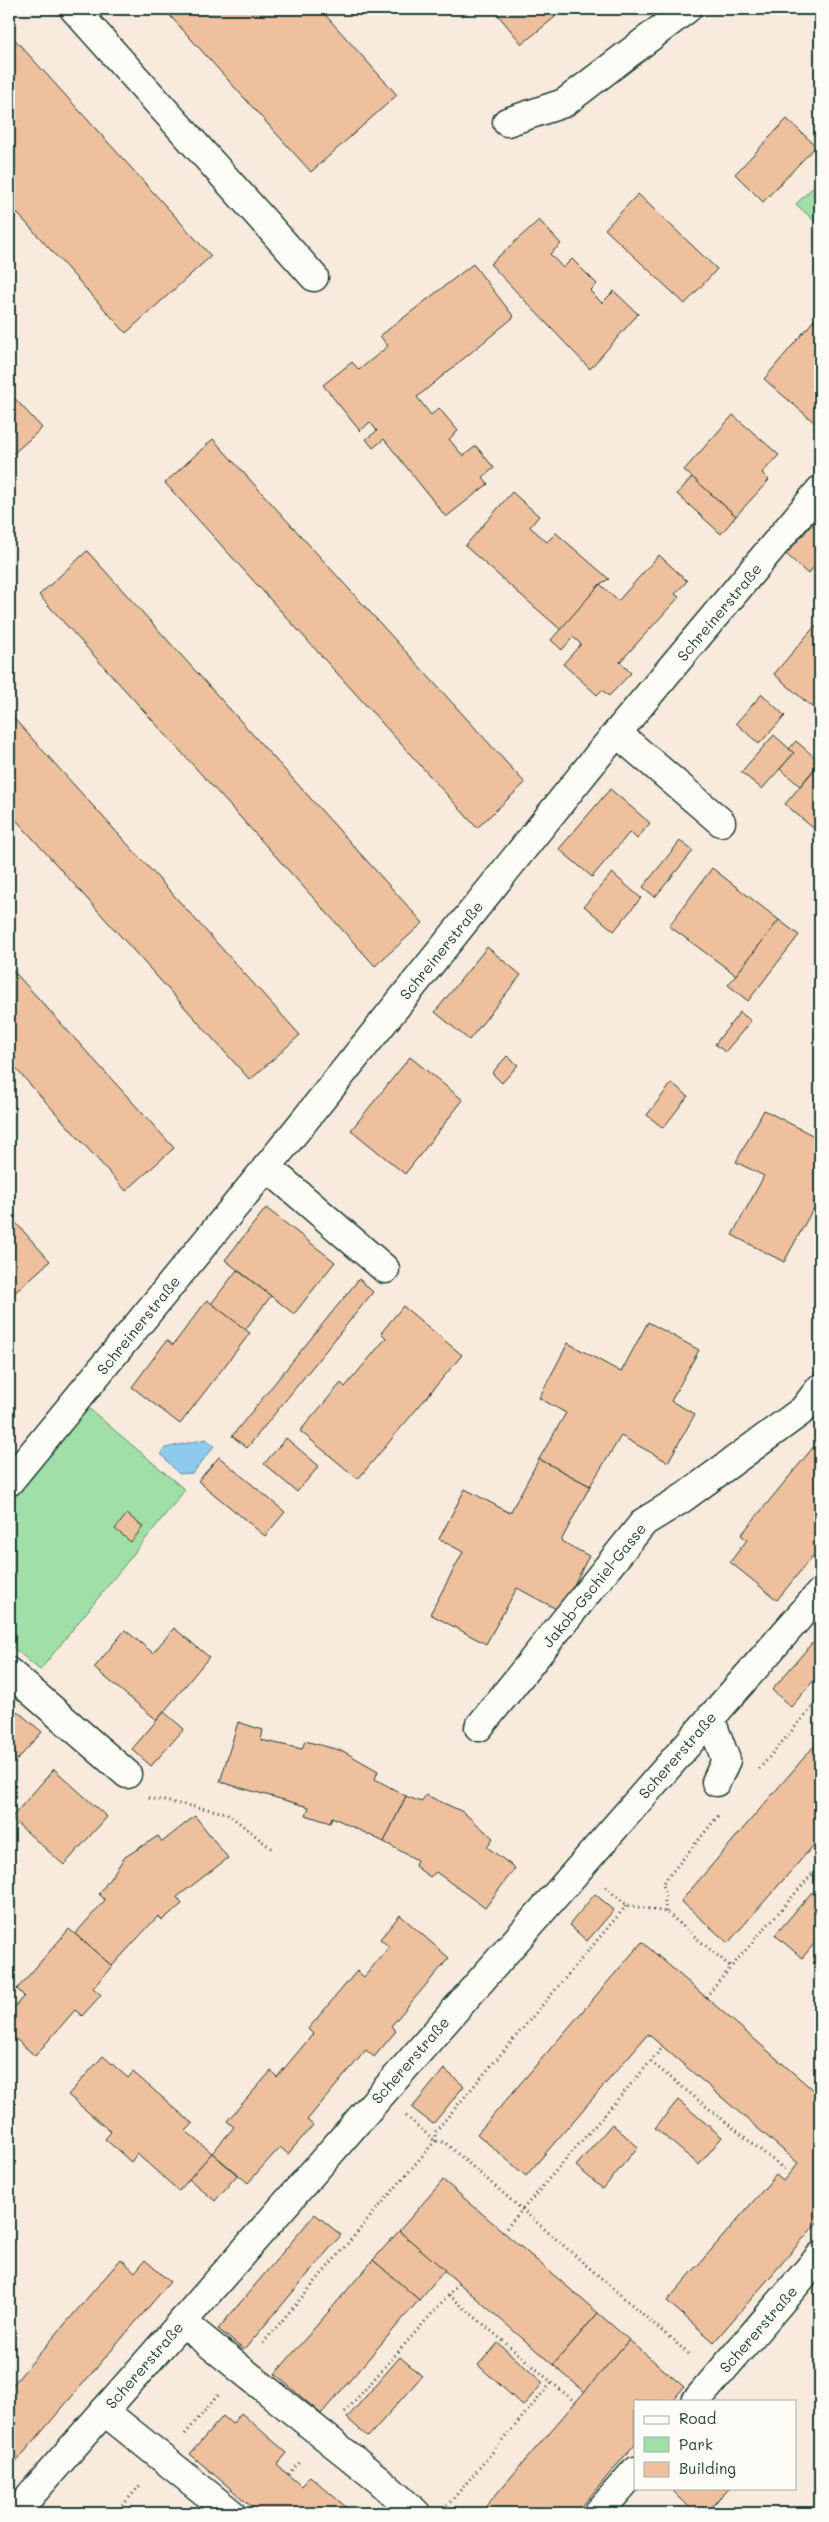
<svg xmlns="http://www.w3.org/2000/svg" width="829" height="2522" font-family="Mali,sans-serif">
	<rect width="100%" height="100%" fill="#f8eadc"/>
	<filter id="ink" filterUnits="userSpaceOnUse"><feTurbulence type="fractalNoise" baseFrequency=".02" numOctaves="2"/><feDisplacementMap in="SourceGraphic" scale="10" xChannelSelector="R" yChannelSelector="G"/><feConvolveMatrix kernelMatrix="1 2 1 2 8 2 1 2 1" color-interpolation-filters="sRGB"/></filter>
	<g filter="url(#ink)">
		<g fill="#a0dfa7" stroke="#608e6e">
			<polygon points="820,180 820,226 796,204"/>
			<polygon points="86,1406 185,1490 40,1670 9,1644 9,1499"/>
		</g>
		<polygon fill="#8ecaee" stroke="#6292a4" points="206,1439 214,1446 193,1473 179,1474 161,1454 165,1448"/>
		<g fill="#eec09e" stroke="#1f3d34">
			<polygon points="164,9 320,9 397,95 311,172"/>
			<polygon points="493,9 549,9 555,17 522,44"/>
			<polygon points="9,33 211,256 126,333 9,204"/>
			<polygon points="787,119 816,146 763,202 735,174"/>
			<polygon points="638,194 717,269 685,304 605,229"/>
			<polygon points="539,220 561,244 550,254 563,268 572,259 597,284 590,291 602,303 614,291 638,314 590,369 490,264"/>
			<polygon points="473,264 514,317 417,397 431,415 439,408 458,431 449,439 463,456 476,446 494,468 483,477 488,484 446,517 384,439 373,448 366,439 377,431 370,422 360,431 323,385 352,362 359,370 388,346 380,336"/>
			<polygon points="820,313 820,417 815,423 764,379"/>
			<polygon points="9,392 42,428 13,454 9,449"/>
			<polygon points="733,415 779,455 762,473 769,480 736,516 684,470"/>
			<polygon points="213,439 525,783 477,828 165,483"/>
			<polygon points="692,477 736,516 721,534 677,494"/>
			<polygon points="512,492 539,516 530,527 547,542 556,533 609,579 600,584 561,630 465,546"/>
			<polygon points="816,520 820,524 820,560 808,574 786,554"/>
			<polygon points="87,551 423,923 375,966 39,595"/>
			<polygon points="659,555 687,581 675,594 679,597 620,662 631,673 609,696 602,690 597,695 563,664 581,644 573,637 562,650 551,640 600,584 618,601"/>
			<polygon points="815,626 820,630 820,714 774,674"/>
			<polygon points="762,694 785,716 759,744 736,723"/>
			<polygon points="9,713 300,1035 250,1080 9,812"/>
			<polygon points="774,735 794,753 762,789 741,772"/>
			<polygon points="796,741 820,762 800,786 780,769 794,753 789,749"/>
			<polygon points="820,763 820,834 785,804"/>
			<polygon points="610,789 650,823 637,839 630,832 592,877 559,849"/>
			<polygon points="680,841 693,851 655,897 643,887"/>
			<polygon points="712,868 779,920 736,975 669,926"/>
			<polygon points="612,873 641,898 614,931 584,906"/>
			<polygon points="779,920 799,935 748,1001 728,985"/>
			<polygon points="487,947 521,975 469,1040 435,1012"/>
			<polygon points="9,966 174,1148 126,1191 9,1061"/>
			<polygon points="740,1012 751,1021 725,1052 715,1044"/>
			<polygon points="507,1056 518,1065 502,1083 492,1073"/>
			<polygon points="410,1057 463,1100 405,1174 351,1130"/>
			<polygon points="672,1083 688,1096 663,1128 647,1115"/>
			<polygon points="764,1110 814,1136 820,1124 820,1213 813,1209 784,1262 732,1235 764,1176 736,1162"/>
			<polygon points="266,1208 335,1262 294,1314 225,1260"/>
			<polygon points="9,1215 50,1261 9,1298"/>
			<polygon points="237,1270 271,1296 245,1330 211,1304"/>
			<polygon points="359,1279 373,1292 247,1448 232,1436"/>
			<polygon points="207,1300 250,1333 180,1424 132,1387 167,1340 173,1345"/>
			<polygon points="403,1306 462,1355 358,1479 300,1431 341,1383 345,1387 386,1338 381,1333"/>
			<polygon points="648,1322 699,1350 671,1401 695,1414 668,1462 621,1436 590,1486 539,1459 566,1413 539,1398 568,1343 621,1372"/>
			<polygon points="286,1438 319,1466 297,1492 264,1464"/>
			<polygon points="820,1439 820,1547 777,1600 730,1562 747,1540 741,1535"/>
			<polygon points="219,1457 285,1512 265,1536 198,1481"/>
			<polygon points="539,1459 590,1486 561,1541 589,1556 560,1611 517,1588 486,1644 430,1614 463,1552 439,1539 465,1489 510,1513"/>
			<polygon points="127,1514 143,1527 131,1542 115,1529"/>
			<polygon points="174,1628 209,1657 157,1720 94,1668 125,1630 153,1653"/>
			<polygon points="812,1643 820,1650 820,1673 791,1707 772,1690"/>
			<polygon points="17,1711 42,1732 17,1760 9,1753 9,1720"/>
			<polygon points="164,1712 184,1729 151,1766 132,1749"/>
			<polygon points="238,1722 263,1730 261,1740 302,1749 305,1741 343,1751 378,1771 375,1779 406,1796 384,1842 332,1817 330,1823 306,1815 309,1807 220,1782"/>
			<polygon points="820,1739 820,1838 728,1943 681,1901"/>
			<polygon points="54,1769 107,1817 64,1865 11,1818"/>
			<polygon points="426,1795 463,1812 493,1838 487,1847 515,1868 485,1908 436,1872 430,1877 415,1866 417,1860 384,1842 406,1796 421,1802"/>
			<polygon points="195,1816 228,1858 177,1897 182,1904 162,1920 158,1916 112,1966 75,1934 105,1900 99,1894 125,1857 158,1836 162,1842"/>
			<polygon points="812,1892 820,1899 820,1937 802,1958 775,1935"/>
			<polygon points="595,1894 614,1910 587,1941 569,1925"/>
			<polygon points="400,1915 449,1958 391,2026 396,2031 374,2057 366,2050 307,2120 313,2125 288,2154 280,2147 248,2183 212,2153 234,2127 227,2121 271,2071 277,2077 313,2034 308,2029 357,1971 364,1977 389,1947 380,1939"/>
			<polygon points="69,1929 112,1966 93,1988 101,1995 82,2016 75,2010 35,2056 9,2033 9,2014 24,1996 17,1989"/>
			<polygon points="642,1942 820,2096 820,2219 714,2342 667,2301 776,2175 783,2181 798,2163 648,2034 526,2176 477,2134"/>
			<polygon points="103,2056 128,2078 133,2072 193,2124 186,2131 212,2153 179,2191 137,2154 131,2162 105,2139 111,2132 68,2095"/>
			<polygon points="444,2069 464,2086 433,2124 412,2108"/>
			<polygon points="678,2100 722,2137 699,2165 655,2128"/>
			<polygon points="612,2124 638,2147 603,2189 576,2166"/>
			<polygon points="212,2153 237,2175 215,2201 189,2179"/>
			<polygon points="443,2180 598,2313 553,2365 399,2231"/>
			<polygon points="315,2214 341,2235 244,2350 218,2329"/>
			<polygon points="399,2231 445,2270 419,2300 373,2260"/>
			<polygon points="121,2259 135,2272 145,2260 170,2282 15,2463 9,2457 9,2389"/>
			<polygon points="373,2260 419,2300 321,2414 275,2374"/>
			<polygon points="598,2313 629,2340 585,2392 553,2365"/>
			<polygon points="629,2340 684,2387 672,2401 635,2401 635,2444 576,2513 480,2513"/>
			<polygon points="498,2343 543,2383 523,2406 478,2365"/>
			<polygon points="400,2357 422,2376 368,2437 347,2418"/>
			<polygon points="241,2413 287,2453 277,2465 301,2486 310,2476 353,2513 259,2513 190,2454 223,2416 232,2424"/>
			<polygon points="676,2488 730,2488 705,2513 695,2513 673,2491"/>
		</g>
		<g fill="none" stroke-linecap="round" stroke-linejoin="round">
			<defs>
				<g id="minor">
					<polyline points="74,9 314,277"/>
					<polyline points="507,122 564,103 687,9"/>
					<polyline points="617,733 721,822"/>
					<polyline points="267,1167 385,1269"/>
					<polyline points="9,1482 267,1167 600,753 820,490"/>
					<polyline points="9,1672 127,1774"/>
					<polyline points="710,1718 726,1760 716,1782"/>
					<polyline points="479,1727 644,1522 683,1498 803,1410 820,1388"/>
					<polyline points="182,2322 379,2480 416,2513"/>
					<polyline points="696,2401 820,2256"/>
					<polyline points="104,2411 231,2513"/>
					<polyline points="15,2513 820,1593"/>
					<polyline points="598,2513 635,2471"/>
				</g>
			</defs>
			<use href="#minor" stroke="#1f3d34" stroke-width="31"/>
			<g stroke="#1f3d34" stroke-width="3" stroke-dasharray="1 4" stroke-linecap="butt">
				<polyline points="759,1769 820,1698"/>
				<polyline points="149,1798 227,1813 272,1849"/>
				<polyline points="605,1887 627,1905 666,1912 731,1967 820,1865"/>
				<polyline points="666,1912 663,1883 719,1815"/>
				<polyline points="706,1997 731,1967"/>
				<polyline points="651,2062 784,2169"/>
				<polyline points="406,2116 435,2141 444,2142 691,2356"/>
				<polyline points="503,2232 663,2047"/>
				<polyline points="449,2295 575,2402"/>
				<polyline points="263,2343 435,2141 435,2132 627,1905"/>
				<polyline points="345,2412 459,2283"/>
				<polyline points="185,2434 220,2393"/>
				<polyline points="288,2474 301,2461"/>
				<polyline points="447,2506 552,2382"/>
				<polyline points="116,2513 141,2484"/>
			</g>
			<use href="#minor" stroke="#fdfcf7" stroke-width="28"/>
		</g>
	</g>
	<g text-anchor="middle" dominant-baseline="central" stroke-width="4.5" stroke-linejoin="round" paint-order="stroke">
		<g font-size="15" fill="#1f3d34" stroke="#fdfcf7">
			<text transform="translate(719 612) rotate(-50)">Schreinerstraße</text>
			<text transform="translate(441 950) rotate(-51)">Schreinerstraße</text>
			<text transform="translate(138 1325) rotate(-51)">Schreinerstraße</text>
			<text transform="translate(594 1585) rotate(-51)">Jakob-Gschiel-Gasse</text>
			<text transform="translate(677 1755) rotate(-49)">Schererstraße</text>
			<text transform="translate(410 2060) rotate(-49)">Schererstraße</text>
			<text transform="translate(758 2329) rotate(-49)">Schererstraße</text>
			<text transform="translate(144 2365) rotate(-49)">Schererstraße</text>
		</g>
	</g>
	<rect width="829" height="2522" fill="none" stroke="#fdfcf7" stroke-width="30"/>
	<rect x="15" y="15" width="799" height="2492" fill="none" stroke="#1f3d34" stroke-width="2" filter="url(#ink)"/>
	<rect x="634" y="2400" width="162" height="90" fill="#fdfcf7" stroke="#a4b0a9"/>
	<rect x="644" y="2416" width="25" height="8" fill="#fdfcf7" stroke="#a4b0a9"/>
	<text x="679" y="2424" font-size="15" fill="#1f3d34">Road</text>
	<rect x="644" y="2437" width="25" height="15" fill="#a0dfa7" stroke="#a4b0a9"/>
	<text x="679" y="2450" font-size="15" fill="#1f3d34">Park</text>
	<rect x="644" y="2462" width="25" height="15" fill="#eec09e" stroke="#a4b0a9"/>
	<text x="679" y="2474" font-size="15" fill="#1f3d34">Building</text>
</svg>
